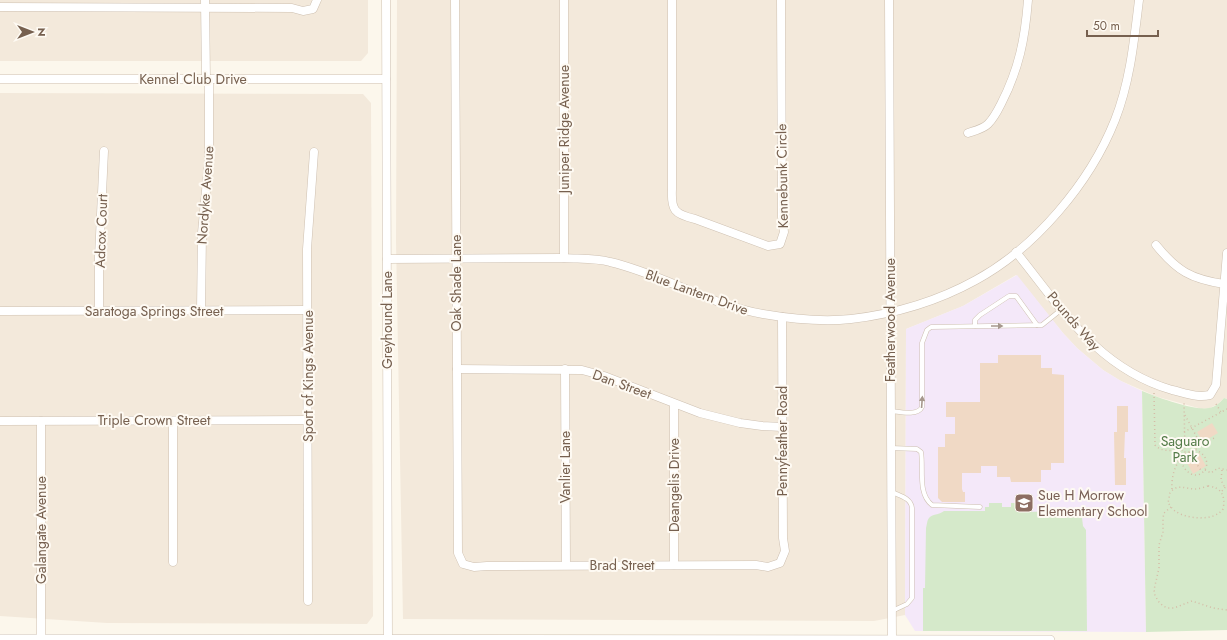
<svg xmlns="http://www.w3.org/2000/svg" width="1227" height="640" font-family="Jost,sans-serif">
	<rect width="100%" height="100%" fill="#fcf7ec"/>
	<g fill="#f3e9db">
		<polygon points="0,0 368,0 368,53 361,61 0,61"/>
		<polygon points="397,0 1227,0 1227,399 1224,398 1218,404 1210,408 1202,409 1158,397 1121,381 1103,370 1077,348 1063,333 1016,275 963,306 906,329 905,615 874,621 403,619 396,241"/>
		<polygon points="0,93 363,94 371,103 373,616 367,624 107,623 0,616"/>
	</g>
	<polygon fill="#f4e8f9" points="1017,275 1063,333 1077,348 1103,370 1121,381 1142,391 1146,632 915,631 905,615 906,329 963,306"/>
	<g fill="#d5e9ca">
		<path d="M1142 391C1157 397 1194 411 1209 408 1215 407 1220 403 1224 398L1227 399V630L1146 632Z"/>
		<path d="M989 503H1002V507H1011V503H1019V507H1024V512L1068 511 1071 515H1080L1082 518 1083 526 1086 530 1087 631H923V588H925L926 528C927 525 927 520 929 518 932 514 939 515 944 511H985V507H989Z"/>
	</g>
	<g fill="#f0d9c5">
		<polygon points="998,355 1041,355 1041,368 1052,368 1052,374 1064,375 1064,463 1051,463 1051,470 1041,470 1041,482 1011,482 1010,477 997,477 997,466 981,466 981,473 962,473 962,489 963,492 965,492 965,502 942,502 938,498 938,447 945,447 945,434 955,434 955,417 946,417 946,402 980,402 980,363 998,363"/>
		<polygon points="1117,406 1128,406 1128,432 1125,432 1124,458 1126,458 1126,485 1115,485 1114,432 1117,432"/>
		<polygon points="1212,423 1218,433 1203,442 1197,432"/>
		<polygon points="1199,453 1206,466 1193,474 1186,461"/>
	</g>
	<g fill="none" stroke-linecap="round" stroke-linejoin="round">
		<defs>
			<g id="service">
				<polyline points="975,326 975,320 980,315 1009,296 1016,296 1037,325"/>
				<path d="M891 411C900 412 918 416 922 407V343L927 330 931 327 1042 325 1062 309"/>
				<path d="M891 448 917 449 921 452C924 468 917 493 932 505L980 507"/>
				<path d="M892 492C900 496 911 498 912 508V598L907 604 892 611"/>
			</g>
			<g id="minor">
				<polyline points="205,0 206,79"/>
				<polyline points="386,0 388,640"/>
				<polyline points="455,0 458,553 463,564 474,567 487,566 756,565 768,567 780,563 785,551 783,538 782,317"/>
				<polyline points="564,0 564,258"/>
				<path d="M672 0V189C671 210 674 214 695 219L768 246 780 244 784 232 782 217 781 0"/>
				<polyline points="889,0 892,640"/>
				<polyline points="0,7 292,8 303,11 313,9 317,0"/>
				<polyline points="0,79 386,79"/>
				<path d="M968 133C974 131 983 129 988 124 993 119 998 110 1001 104 1019 69 1025 39 1028 0"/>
				<path d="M1156 245C1177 271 1191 279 1224 284"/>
				<path d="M1016 252C1062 309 1097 368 1172 390 1185 393 1197 398 1210 395L1216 385 1227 253"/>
				<path d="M387 259 564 258C580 259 596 258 610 262 662 274 710 305 763 314 792 319 822 322 851 319 894 314 938 301 976 280 1035 248 1090 183 1115 120 1130 82 1134 41 1139 0"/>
				<polyline points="0,311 307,310"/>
				<polyline points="99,311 99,257 104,151"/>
				<polyline points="201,311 202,233 209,159 209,79"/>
				<polyline points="457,369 582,370 604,376 700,413 740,423 762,426 782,427"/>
				<polyline points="565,369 566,565"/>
				<polyline points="0,421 308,420"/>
				<polyline points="41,421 41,640"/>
				<polyline points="173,421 173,562"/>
				<polyline points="674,565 674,404"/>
				<polyline points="308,601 307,249 314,152"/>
			</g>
			<polyline id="tertiary" points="0,639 1050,640"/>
		</defs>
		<use href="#service" stroke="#cec0b1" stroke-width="5"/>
		<use href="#minor" stroke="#cec0b1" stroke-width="9"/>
		<use href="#tertiary" stroke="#cec0b1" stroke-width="10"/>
		<g stroke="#d5bca7" stroke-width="1.5" stroke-dasharray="1 3" stroke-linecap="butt">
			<path d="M1154 393 1155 445C1162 453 1174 450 1184 450"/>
			<polyline points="1216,404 1221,412"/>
			<polyline points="1185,415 1201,445"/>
			<polyline points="1184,432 1227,409"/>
			<polyline points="1189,452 1202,472"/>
			<polyline points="1185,454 1216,437"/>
			<path d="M1180 458C1191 495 1225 462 1194 449"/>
			<polyline points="1205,470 1211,473 1218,468 1227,470"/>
			<polyline points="1222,470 1221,480 1225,488"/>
			<path d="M1208 486C1221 487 1226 496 1223 509 1214 522 1186 519 1175 511 1172 509 1170 505 1168 503L1170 493C1177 483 1185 489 1195 489 1199 489 1204 487 1208 486Z"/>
			<path d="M1172 489C1171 478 1175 462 1185 454L1184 403"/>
			<polyline points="1222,491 1227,485"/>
			<polyline points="1171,507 1164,513 1163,518 1163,532 1159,545 1159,568 1154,590 1155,595 1158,601 1163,606 1168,608 1174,608 1192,601 1213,608 1227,610"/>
		</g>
		<use href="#service" stroke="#fff" stroke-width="4"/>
		<use href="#minor" stroke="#fff" stroke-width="8"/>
		<use href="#tertiary" stroke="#fff" stroke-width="9"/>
	</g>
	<defs><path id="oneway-solid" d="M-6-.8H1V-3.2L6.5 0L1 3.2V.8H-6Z"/></defs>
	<g fill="#a6988d">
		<use href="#oneway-solid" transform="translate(997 326)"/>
		<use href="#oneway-solid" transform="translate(922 402) rotate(-86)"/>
	</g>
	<defs>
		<symbol id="school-square" viewBox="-11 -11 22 22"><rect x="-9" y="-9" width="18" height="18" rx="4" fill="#8d6e63" stroke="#fefaf3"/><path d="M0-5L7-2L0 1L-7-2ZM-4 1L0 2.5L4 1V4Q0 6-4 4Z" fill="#fff"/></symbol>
	</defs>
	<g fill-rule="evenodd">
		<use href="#school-square" x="1013" y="492" width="22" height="22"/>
	</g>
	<g text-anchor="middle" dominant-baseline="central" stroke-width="4" stroke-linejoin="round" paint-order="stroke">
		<g font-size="14" fill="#76604f" stroke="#fefaf3">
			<text x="193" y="79">Kennel Club Drive</text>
			<text transform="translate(564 129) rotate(-90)">Juniper Ridge Avenue</text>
			<text transform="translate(782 176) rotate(-91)">Kennebunk Circle</text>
			<text transform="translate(205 195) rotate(-86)">Nordyke Avenue</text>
			<text transform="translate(101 231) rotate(-88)">Adcox Court</text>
			<text transform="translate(456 283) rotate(-90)">Oak Shade Lane</text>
			<text transform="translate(697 292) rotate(20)">Blue Lantern Drive</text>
			<text x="154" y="311">Saratoga Springs Street</text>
			<text transform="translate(387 320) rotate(-90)">Greyhound Lane</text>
			<text transform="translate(890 320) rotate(-90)">Featherwood Avenue</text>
			<text transform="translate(1074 321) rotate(49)">Pounds Way</text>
			<text transform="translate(308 376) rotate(-90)">Sport of Kings Avenue</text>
			<text transform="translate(622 384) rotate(20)">Dan Street</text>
			<text x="154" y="420">Triple Crown Street</text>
			<text transform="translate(782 441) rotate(-90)">Pennyfeather Road</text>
			<text transform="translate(565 467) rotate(-90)">Vanlier Lane</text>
			<text transform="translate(674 485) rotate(-90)">Deangelis Drive</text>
			<text transform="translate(41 530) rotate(-90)">Galangate Avenue</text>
			<text x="622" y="565">Brad Street</text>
		</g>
		<g font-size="14" fill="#547b48" stroke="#fefaf3">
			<text x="1185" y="441">Saguaro<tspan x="1185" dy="16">Park</tspan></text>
		</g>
		<g font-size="14" fill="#785e54" stroke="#fefaf3" text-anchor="start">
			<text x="1038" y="495">Sue H Morrow<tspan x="1038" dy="16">Elementary School</tspan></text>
		</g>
	</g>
	<g transform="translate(32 32) rotate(90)" stroke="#fefaf3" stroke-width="3" paint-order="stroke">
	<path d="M0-3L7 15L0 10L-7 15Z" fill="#76604f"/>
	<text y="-6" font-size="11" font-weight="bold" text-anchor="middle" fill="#76604f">N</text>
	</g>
	<path d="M1087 30v6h71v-6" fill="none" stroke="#76604f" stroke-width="2"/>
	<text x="1093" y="30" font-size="12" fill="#76604f" stroke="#fefaf3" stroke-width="3" paint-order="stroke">50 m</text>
</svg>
